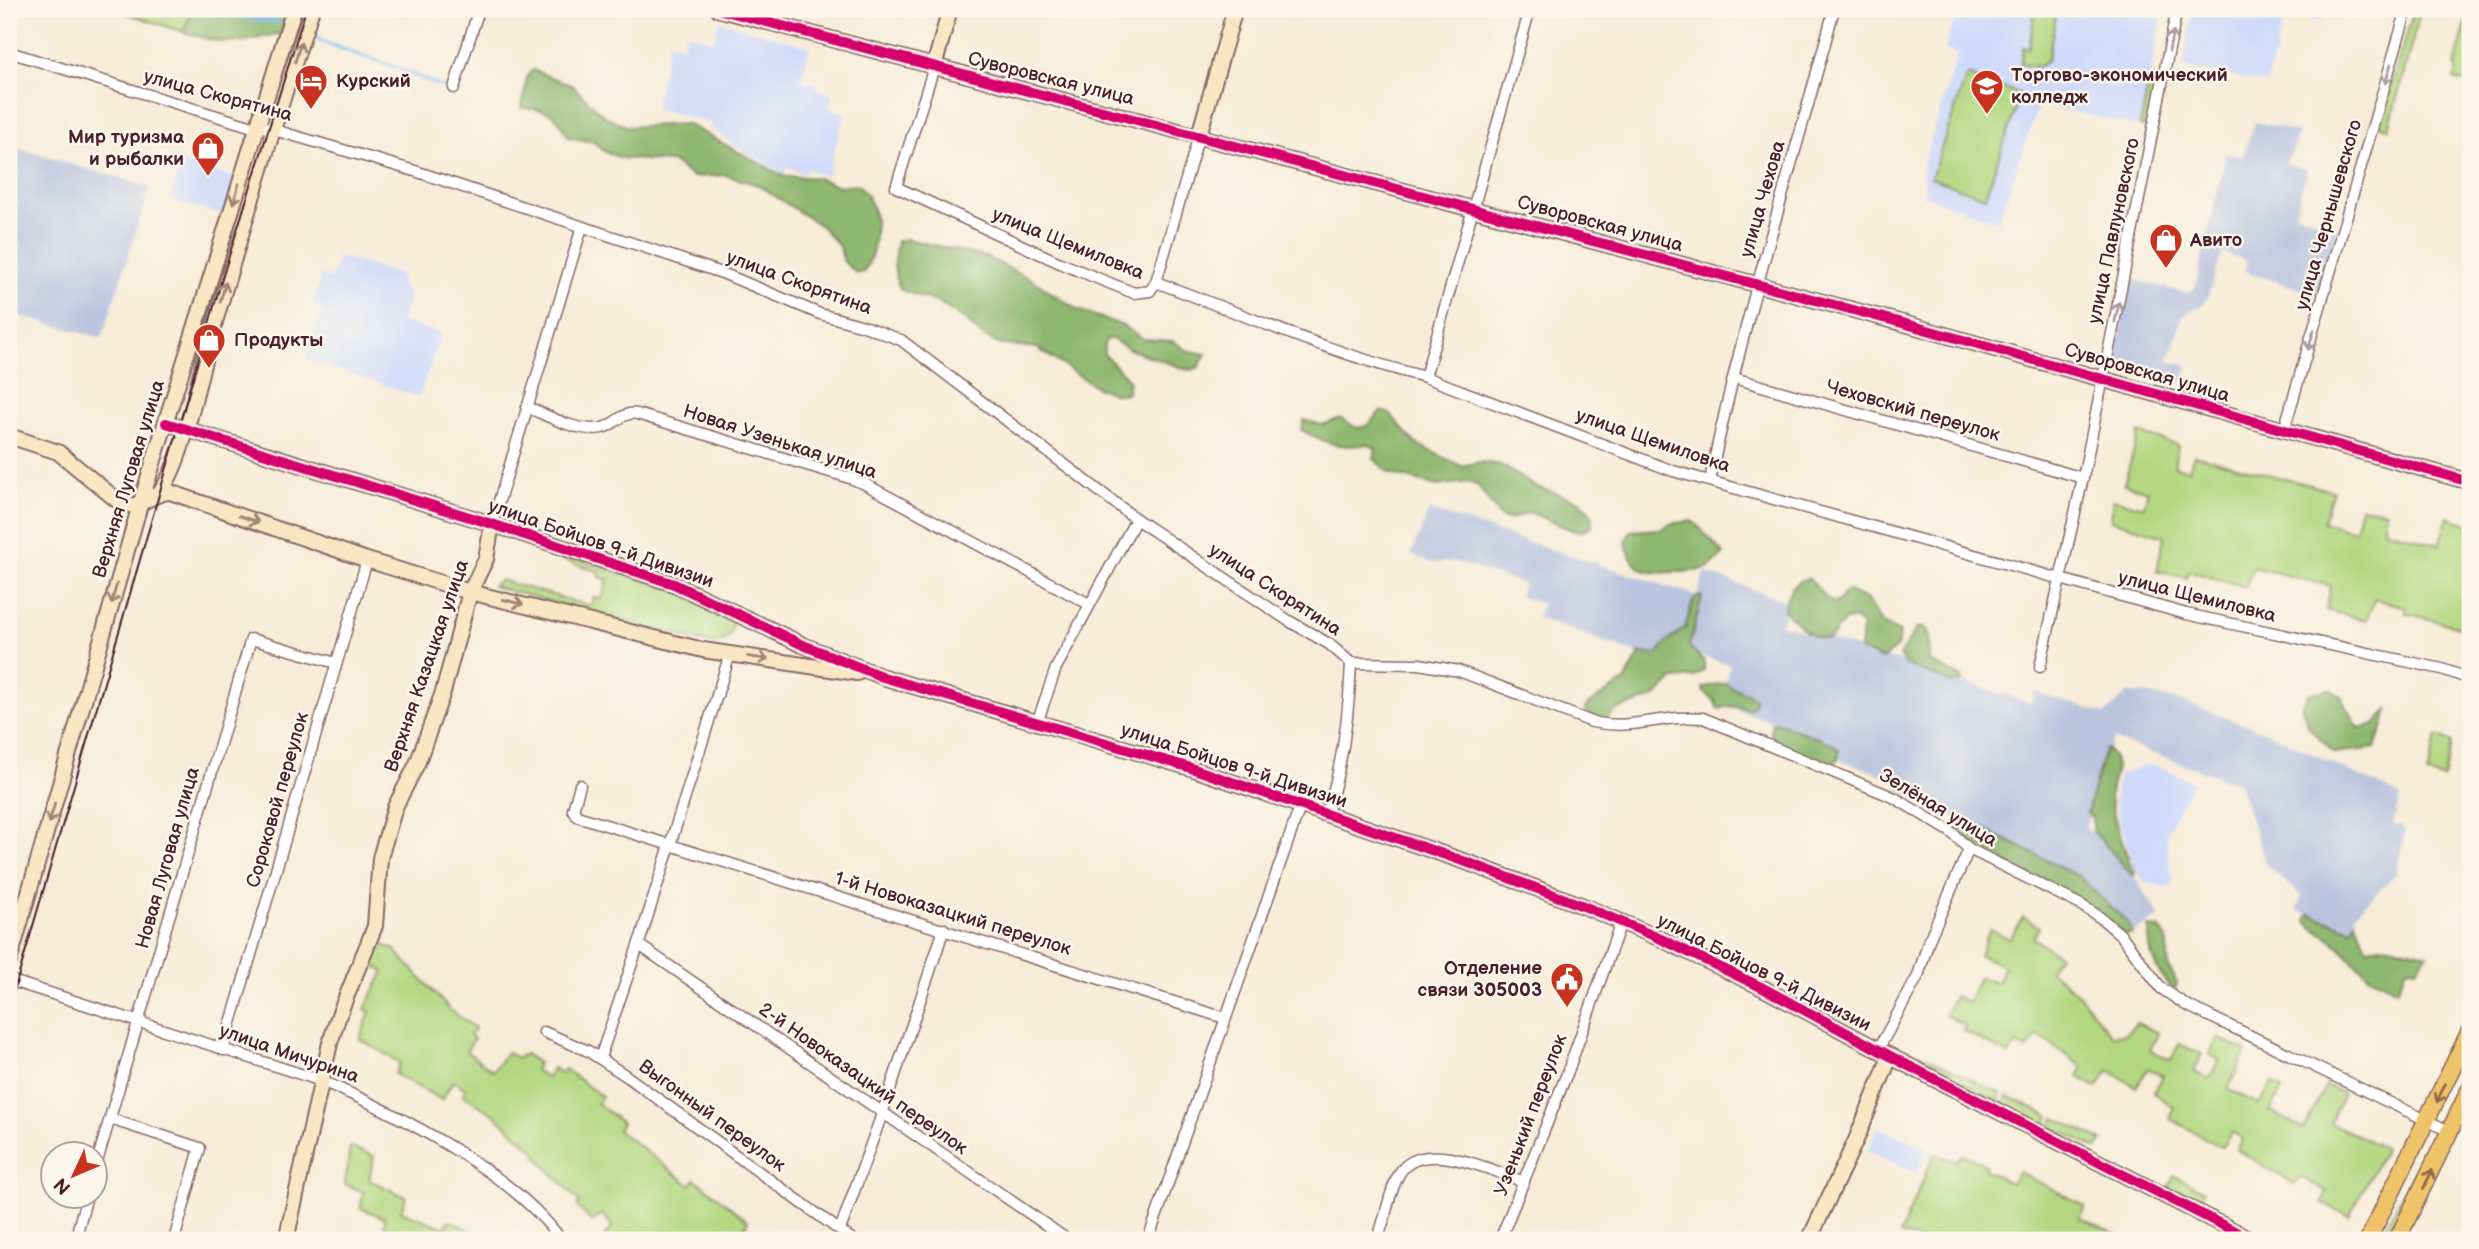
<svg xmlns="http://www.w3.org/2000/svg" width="2479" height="1249" font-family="'Balsamiq Sans',sans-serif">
	<rect width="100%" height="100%" fill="#fbf7ec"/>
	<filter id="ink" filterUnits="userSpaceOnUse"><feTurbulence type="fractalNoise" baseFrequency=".0143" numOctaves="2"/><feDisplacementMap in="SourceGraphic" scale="14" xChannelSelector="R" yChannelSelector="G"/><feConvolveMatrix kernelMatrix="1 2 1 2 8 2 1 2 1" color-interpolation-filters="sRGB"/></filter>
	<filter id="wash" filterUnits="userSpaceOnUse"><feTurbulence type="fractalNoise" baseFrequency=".00686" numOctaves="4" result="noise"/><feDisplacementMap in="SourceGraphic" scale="28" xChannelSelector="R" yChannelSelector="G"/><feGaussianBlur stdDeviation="1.57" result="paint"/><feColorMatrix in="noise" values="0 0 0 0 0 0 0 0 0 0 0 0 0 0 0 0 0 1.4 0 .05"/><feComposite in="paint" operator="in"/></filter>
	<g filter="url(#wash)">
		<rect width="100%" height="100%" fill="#f7ecd7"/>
		<g fill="#cfdafa">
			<polygon points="1958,9 2164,9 2139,127 2039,104 1998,222 1924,196 1922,167 1958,54 1945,50"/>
			<polygon points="2193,9 2324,9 2320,22 2286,14 2266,84 2183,67"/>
			<polygon points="719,21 810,47 801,80 818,85 817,89 832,94 829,108 845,113 827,176 806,169 804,174 787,167 784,174 728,141 709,127 710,123 655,108 669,42 683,46 686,33 714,41"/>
			<polygon points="182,162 237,178 224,215 170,200"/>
			<polygon points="338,256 402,275 400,282 409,295 402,321 441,334 419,397 306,359 322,310 313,305 321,275 332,278"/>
			<polygon points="2145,765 2156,765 2193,782 2166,834 2174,886 2165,887 2147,883 2139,876 2132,865 2114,800 2119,775"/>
			<polygon points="1878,1127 1927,1148 1918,1173 1868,1151"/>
		</g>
		<g fill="#bac4de">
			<polygon points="2254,122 2298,132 2293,150 2284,163 2307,170 2295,213 2339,227 2319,295 2245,271 2247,261 2222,253 2207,299 2201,306 2183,315 2169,361 2188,366 2183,382 2112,363 2131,279 2186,293 2195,289 2226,154 2243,156"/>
			<polygon points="9,146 150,187 102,338 9,313"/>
			<polygon points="1429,510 1697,596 1705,572 1788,602 1781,624 2031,703 2035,692 2105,714 2127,694 2142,693 2177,700 2269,733 2401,796 2393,823 2402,826 2405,832 2396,874 2356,913 2356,921 2351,930 2297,910 2302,896 2266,865 2239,784 2113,739 2085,828 2103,837 2124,860 2160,917 2133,932 2074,877 1984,830 1897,791 1901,782 1836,758 1839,746 1719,703 1730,665 1664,644 1656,660 1537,618 1542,604 1519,596 1524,584 1456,562 1431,563 1411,554"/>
		</g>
		<g fill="#b3d881" stroke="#7e7c56" stroke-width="2">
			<polygon points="114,9 193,9 183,32"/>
			<path d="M2035 9H2057V11L2048 58C2042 70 2031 66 2020 64L2023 47 2029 48Z"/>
			<polygon points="2414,9 2421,9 2389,128 2379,125"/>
			<polygon points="2470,9 2470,84 2454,79 2457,71 2455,65"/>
			<polygon points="1967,75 2021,94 1985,197 1931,178"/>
			<polygon points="2150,77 2157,79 2148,128 2140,126"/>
			<polygon points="2139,433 2178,445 2174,466 2189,470 2194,455 2333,491 2323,522 2351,530 2355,530 2361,507 2386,511 2384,529 2439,545 2448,517 2470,525 2470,630 2406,613 2406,607 2375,599 2366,620 2326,610 2331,586 2253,567 2246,587 2189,571 2187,578 2157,571 2164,536 2111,520 2113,499 2144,507 2148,491 2124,484"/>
			<path d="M552 551 672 589 731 618C736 640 720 646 702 642L492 586 500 580 590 606 593 597 602 599 608 580 599 577 600 572 556 558 557 556 551 554Z"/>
			<polygon points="2437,736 2452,742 2444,778 2427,775"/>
			<polygon points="2023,917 2039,927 2033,938 2059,955 2050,970 2079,995 2111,1035 2126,1034 2137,1023 2158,1033 2150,1050 2171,1060 2179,1044 2202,1054 2194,1072 2209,1079 2219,1060 2209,1054 2218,1038 2246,1051 2228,1089 2260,1105 2272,1083 2282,1089 2270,1111 2304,1129 2326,1085 2343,1093 2330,1123 2385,1148 2349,1216 2322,1203 2327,1192 2300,1177 2295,1184 2237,1150 2243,1139 2232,1132 2221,1147 2169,1118 2174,1107 2154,1093 2163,1076 2148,1068 2136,1087 2109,1070 2097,1088 2078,1076 2083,1067 2038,1035 2027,1049 2016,1044 2009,1055 1964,1031 1966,1026 1945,1015 1954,996 1968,1002 1979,977 1997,983 2004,966 1979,955 1990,929 2010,939"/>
			<polygon points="383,945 394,949 450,1010 475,1028 470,1035 474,1039 466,1051 493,1071 507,1052 517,1058 525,1054 538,1063 535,1070 547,1078 553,1068 561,1073 565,1069 602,1097 597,1103 622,1123 618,1130 690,1185 695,1179 748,1221 743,1231 754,1240 602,1240 613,1226 602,1214 592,1222 577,1206 580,1202 537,1157 538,1154 496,1116 463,1095 466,1089 453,1081 442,1100 395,1074 400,1063 360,1039 370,1012 365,1009 384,971 371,964"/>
			<polygon points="2470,1052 2470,1068 2448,1116 2445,1118 2441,1115"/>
			<polygon points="1919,1053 2001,1094 1998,1101 1916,1059"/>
			<polygon points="2007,1096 2050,1116 2045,1124 2003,1104"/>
			<polygon points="2055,1118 2102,1140 2097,1149 2050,1126"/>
			<polygon points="2433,1134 2435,1134 2438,1138 2387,1240 2379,1240"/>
			<polygon points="350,1147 374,1156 369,1180 406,1197 401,1211 445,1228 449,1220 492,1240 408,1240 384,1231 385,1218 360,1208 364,1192 345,1184"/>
			<polygon points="1934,1154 1956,1161 1962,1154 1986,1165 1985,1170 2011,1183 2019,1172 2085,1206 2080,1218 2120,1236 2122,1240 1919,1240 1900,1234"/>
			<polygon points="2174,1176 2204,1191 2200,1203 2168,1187"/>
		</g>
		<g fill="#8eb86f" stroke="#6c6c4d" stroke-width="2">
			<path d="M193 9H263L286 17 281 34C266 35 252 41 238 42 219 44 201 37 183 32Z"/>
			<path d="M533 70 573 86 604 116 628 127 687 124 783 176 817 178 840 186 858 185C882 206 878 247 864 272L856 273 844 262 839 246 822 227 758 185 725 175 693 177 672 162 621 158 605 152 594 142 568 137C555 111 551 110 522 108L527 76Z"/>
			<path d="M907 239 986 257 1029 278 1078 310 1121 325 1143 339 1173 341 1186 350 1206 354 1198 368 1188 370 1129 349 1112 339H1107L1104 344V354L1129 380 1127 393 1117 394 1098 388 1037 348 998 344 980 334 965 320 939 303 901 290C892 274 894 259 897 241Z"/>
			<path d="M1381 411 1390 414 1416 444 1461 466 1481 462 1501 465 1534 486 1580 501 1593 516 1592 525 1584 531H1574L1529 512 1511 519 1501 518 1477 485 1467 482 1437 486 1389 473 1374 459 1376 449 1368 444C1338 449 1327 443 1301 430L1304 420 1322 425 1340 418 1357 428 1367 426Z"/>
			<path d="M1690 521 1695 523 1724 554C1718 559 1713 565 1706 568 1697 572 1656 574 1646 571 1633 567 1627 551 1626 540L1631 531 1661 529 1670 524Z"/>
			<path d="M1809 578 1825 597 1833 603 1838 602 1847 590 1866 599 1882 624 1900 632 1897 647 1882 659 1860 650 1862 626 1854 619 1845 620 1829 639C1809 639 1797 623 1784 610 1787 594 1791 581 1809 578Z"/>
			<path d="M1699 596 1702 597 1689 647 1704 661V670L1695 677 1674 679 1655 697 1618 709 1605 719C1596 719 1590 719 1586 710L1587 705 1625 681 1640 653 1657 655 1667 642 1685 628 1693 601Z"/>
			<polygon points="1922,627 1929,633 1930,662 1961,677 1962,682 1952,683 1904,664 1900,655 1917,628"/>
			<path d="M1725 683C1735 690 1746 691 1755 698L1754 705 1749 709 1729 706 1718 709 1714 700 1703 691V687Z"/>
			<polygon points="2329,689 2341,696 2357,726 2362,728 2375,724 2389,708 2375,748 2334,753 2309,727 2301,706 2309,694"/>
			<path d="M1776 722 1833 744 1839 749 1838 760 1832 763 1825 762C1808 756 1762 748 1772 723Z"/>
			<path d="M2107 749C2124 767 2111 775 2110 795 2110 811 2124 846 2130 864L2135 872 2133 876 2094 832 2092 818 2087 813 2104 753Z"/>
			<polygon points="1968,821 2078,876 2129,924 2132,934 2126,935 1971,842 1957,828 1962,822"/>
			<polygon points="2309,914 2351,929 2356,921 2366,948 2390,945 2427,954 2417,968 2407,967 2397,990 2367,974 2331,939 2313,928 2306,920"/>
			<path d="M2149 927 2160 929C2174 946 2165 951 2169 967 2171 972 2174 978 2177 983L2174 991C2156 973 2148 954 2149 927Z"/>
		</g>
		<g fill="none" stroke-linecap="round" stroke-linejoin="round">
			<g stroke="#76baec" stroke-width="3.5">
				<polyline points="220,9 254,20 279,21"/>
				<polyline points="309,34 325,43 395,67 449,90"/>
			</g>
		</g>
	</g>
	<g filter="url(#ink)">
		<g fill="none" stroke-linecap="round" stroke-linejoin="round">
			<defs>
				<g id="street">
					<path d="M9 52 256 128 264 127 415 171 722 273 820 314 864 326 901 340 1136 519 1289 621 1329 644 1351 663C1349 715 1343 764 1327 813"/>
					<polyline points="934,67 896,187 1060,263 1134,293 1150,291 1156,282 1199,135"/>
					<polyline points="454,88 479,9"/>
					<path d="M1156 282C1245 315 1333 354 1425 377L1673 471 2186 614 2442 669 2470 679"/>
					<polyline points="1425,377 1530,9"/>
					<polyline points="1734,378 2083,478"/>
					<path d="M527 407C549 416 577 433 602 428 615 425 623 411 637 414L850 478 863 483 1089 604"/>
					<polyline points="2284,430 2407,9"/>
					<path d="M1710 481C1742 321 1793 166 1834 9"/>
					<polyline points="492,524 582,227"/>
					<path d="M1351 663 1419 664 1459 671 1592 722C1634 731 1663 714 1703 718L1895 798 1951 832 1969 849 2081 905 2101 918 2121 935 2161 988 2186 1005 2451 1132"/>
					<polyline points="2040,667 2083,478 2177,9"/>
					<polyline points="1037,723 1056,668 1136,519"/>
					<polyline points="580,785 573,810 577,816 1225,1018"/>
					<polyline points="639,945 1068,1240"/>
					<path d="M9 980 322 1081C396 1113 515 1174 561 1240"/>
					<polyline points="544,1032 588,1051 625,1075 853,1240"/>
					<polyline points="223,1050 367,560"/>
					<polyline points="1878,1050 1918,976 1929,940 1969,849"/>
					<polyline points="600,1058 642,934 730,654"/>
					<polyline points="110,1119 200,1148 174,1240"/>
					<polyline points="94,1172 251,639 336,663"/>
					<polyline points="840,1230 882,1114 944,929"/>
					<polyline points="75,1240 87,1196"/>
					<polyline points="1148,1240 1301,804"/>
					<path d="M1377 1240C1386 1219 1388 1194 1399 1174 1421 1136 1494 1171 1524 1182"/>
					<polyline points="1500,1240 1568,1071 1621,922"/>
				</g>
				<g id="secondary">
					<polyline points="718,9 1906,324 2470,482"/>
					<polyline points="934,67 950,9"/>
					<polyline points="1199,135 1235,9"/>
					<polyline points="166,423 492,524 674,584 803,645 883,677 1191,768 1469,863 1586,907 1661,939 1759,986 1907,1065 2252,1240"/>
					<path d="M9 436 58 452 118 501C139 514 150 492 170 492L367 560 470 592 703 650 857 673"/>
					<path d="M160 493C184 459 196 387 208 346 241 233 275 120 312 9"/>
					<polyline points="9,962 140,505 294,9"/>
					<polyline points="286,1240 330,1043 339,1015 375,926 380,858 395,807 417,764 443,692 470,592 486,559 492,524"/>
					<polyline points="1809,1240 1856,1140 1890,1057"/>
				</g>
				<g id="primary">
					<polyline points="2368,1240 2470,1031"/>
					<polyline points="2397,1240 2470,1089"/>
				</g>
			</defs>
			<use href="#street" stroke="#876767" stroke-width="13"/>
			<use href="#secondary" stroke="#876767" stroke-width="18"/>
			<use href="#primary" stroke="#876767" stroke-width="19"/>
			<use href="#street" stroke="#fff" stroke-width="10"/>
			<use href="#secondary" stroke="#f9e7c3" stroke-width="14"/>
			<use href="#primary" stroke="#efc469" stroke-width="16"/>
			<polyline stroke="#4a1f2b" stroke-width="2" points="9,1008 224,272 306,9"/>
			<defs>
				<g id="cycleway">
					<polyline points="718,9 1906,324 2470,482"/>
					<polyline points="166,423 492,524 674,584 803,645 883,677 1191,768 1469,863 1586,907 1661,939 1759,986 1907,1065 2252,1240"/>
				</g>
			</defs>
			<use href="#cycleway" stroke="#fbf7ec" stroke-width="15"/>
			<use href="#cycleway" stroke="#d6006c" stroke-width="10"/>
		</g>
		<defs><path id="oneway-shaft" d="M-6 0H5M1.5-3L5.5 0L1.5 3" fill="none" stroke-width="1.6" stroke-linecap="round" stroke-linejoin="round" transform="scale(1.75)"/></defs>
		<g stroke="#ae9aa0">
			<use href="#oneway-shaft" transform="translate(2171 41) rotate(-79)"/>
			<use href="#oneway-shaft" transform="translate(2388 74) rotate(106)"/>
			<use href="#oneway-shaft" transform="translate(2117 312) rotate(-78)"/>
			<use href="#oneway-shaft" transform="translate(2311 340) rotate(107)"/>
		</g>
		<g stroke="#a28377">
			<use href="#oneway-shaft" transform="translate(298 52) rotate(-73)"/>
			<use href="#oneway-shaft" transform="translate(236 194) rotate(107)"/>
			<use href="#oneway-shaft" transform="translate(223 292) rotate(-74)"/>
			<use href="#oneway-shaft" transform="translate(249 519) rotate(19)"/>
			<use href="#oneway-shaft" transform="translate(114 594) rotate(106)"/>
			<use href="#oneway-shaft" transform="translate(513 602) rotate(14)"/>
			<use href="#oneway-shaft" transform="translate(758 658) rotate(9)"/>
			<use href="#oneway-shaft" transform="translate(52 813) rotate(106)"/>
		</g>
		<g stroke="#946947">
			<use href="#oneway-shaft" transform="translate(2441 1093) rotate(115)"/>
			<use href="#oneway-shaft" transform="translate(2428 1179) rotate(-64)"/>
		</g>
	</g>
	<defs>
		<symbol id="hotel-pin" viewBox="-11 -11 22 30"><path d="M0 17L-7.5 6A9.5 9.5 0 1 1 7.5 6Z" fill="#c8321e" stroke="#fbf7ec"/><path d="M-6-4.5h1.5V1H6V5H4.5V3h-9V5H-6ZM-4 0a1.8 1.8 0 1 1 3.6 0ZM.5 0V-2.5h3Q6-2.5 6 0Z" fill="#fff"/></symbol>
		<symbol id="university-pin" viewBox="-11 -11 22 30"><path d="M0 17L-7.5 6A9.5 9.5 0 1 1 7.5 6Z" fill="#c8321e" stroke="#fbf7ec"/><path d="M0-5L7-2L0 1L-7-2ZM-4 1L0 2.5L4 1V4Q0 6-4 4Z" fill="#fff"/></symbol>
		<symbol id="shop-pin" viewBox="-11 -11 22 30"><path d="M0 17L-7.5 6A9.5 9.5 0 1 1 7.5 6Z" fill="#c8321e" stroke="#fbf7ec"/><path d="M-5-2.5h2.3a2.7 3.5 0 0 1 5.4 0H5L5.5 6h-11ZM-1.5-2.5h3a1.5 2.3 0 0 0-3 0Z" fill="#fff"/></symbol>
		<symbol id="civic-pin" viewBox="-11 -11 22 30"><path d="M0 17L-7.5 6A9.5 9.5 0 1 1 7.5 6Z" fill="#c8321e" stroke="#fbf7ec"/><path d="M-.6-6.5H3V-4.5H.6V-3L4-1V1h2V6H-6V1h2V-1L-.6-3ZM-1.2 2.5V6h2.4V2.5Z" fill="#fff"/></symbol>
	</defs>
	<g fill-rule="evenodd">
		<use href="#hotel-pin" x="292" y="62" width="38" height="52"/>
		<use href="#university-pin" x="1968" y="67" width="38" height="52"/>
		<use href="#shop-pin" x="189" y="129" width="38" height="52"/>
		<use href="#shop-pin" x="2147" y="221" width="38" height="52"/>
		<use href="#shop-pin" x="190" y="321" width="38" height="52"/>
		<use href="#civic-pin" x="1548" y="960" width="38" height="52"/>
	</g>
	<g text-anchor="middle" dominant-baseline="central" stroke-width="5" stroke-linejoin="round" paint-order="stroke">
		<g font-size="19" font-weight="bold" fill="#4a1f2b" stroke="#fbf7ec" text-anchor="start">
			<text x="2011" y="75">Торгово-экономический<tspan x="2011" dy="22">колледж</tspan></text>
			<text x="336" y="81">Курский</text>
			<text x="184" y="137" text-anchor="end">Мир туризма<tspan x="184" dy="22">и рыбалки</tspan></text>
			<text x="2190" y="240">Авито</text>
			<text x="234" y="340">Продукты</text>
			<text x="1542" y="968" text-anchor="end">Отделение<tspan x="1542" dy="22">связи 305003</tspan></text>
		</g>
		<g font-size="19" fill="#4a1f2b" stroke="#fbf7ec">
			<text transform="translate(1051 79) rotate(14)">Суворовская улица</text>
			<text transform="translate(218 96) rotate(15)">улица Скорятина</text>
			<text transform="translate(1763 199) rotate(-74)">улица Чехова</text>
			<text transform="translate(2329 215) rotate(-74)">улица Чернышевского</text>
			<text transform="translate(1600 224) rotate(15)">Суворовская улица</text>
			<text transform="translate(2114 231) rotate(-78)">улица Павлуновского</text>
			<text transform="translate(1068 244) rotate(22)">улица Щемиловка</text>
			<text transform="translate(799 283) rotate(20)">улица Скорятина</text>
			<text transform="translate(2147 373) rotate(16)">Суворовская улица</text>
			<text transform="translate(1913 411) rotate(16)">Чеховский переулок</text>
			<text transform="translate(1653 441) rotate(19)">улица Щемиловка</text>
			<text transform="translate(780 442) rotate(18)">Новая Узенькая улица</text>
			<text transform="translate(129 479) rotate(-73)">Верхняя Луговая улица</text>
			<text transform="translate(601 544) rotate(19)">улица Бойцов 9-й Дивизии</text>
			<text transform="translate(1275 590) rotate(33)">улица Скорятина</text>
			<text transform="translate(2197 597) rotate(14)">улица Щемиловка</text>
			<text transform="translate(427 666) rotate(-71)">Верхняя Казацкая улица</text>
			<text transform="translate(1234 766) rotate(18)">улица Бойцов 9-й Дивизии</text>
			<text transform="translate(278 800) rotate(-74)">Сороковой переулок</text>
			<text transform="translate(1938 808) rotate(31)">Зелёная улица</text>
			<text transform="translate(168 858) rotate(-74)">Новая Луговая улица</text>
			<text transform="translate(953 914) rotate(17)">1-й Новоказацкий переулок</text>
			<text transform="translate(1764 973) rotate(27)">улица Бойцов 9-й Дивизии</text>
			<text transform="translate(289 1054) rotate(19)">улица Мичурина</text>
			<text transform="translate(863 1079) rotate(35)">2-й Новоказацкий переулок</text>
			<text transform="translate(1531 1115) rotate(-69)">Узенький переулок</text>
			<text transform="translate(712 1116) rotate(36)">Выгонный переулок</text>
		</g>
	</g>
	<rect width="2479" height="1249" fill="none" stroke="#fbf7ec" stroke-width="35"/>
	<g transform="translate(74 1175) rotate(226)"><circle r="33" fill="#fbf7ec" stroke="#b4a19f" stroke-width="2"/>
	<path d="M0-5L12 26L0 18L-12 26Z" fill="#c8321e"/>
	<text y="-10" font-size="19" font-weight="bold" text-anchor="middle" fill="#4a1f2b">N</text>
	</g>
</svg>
